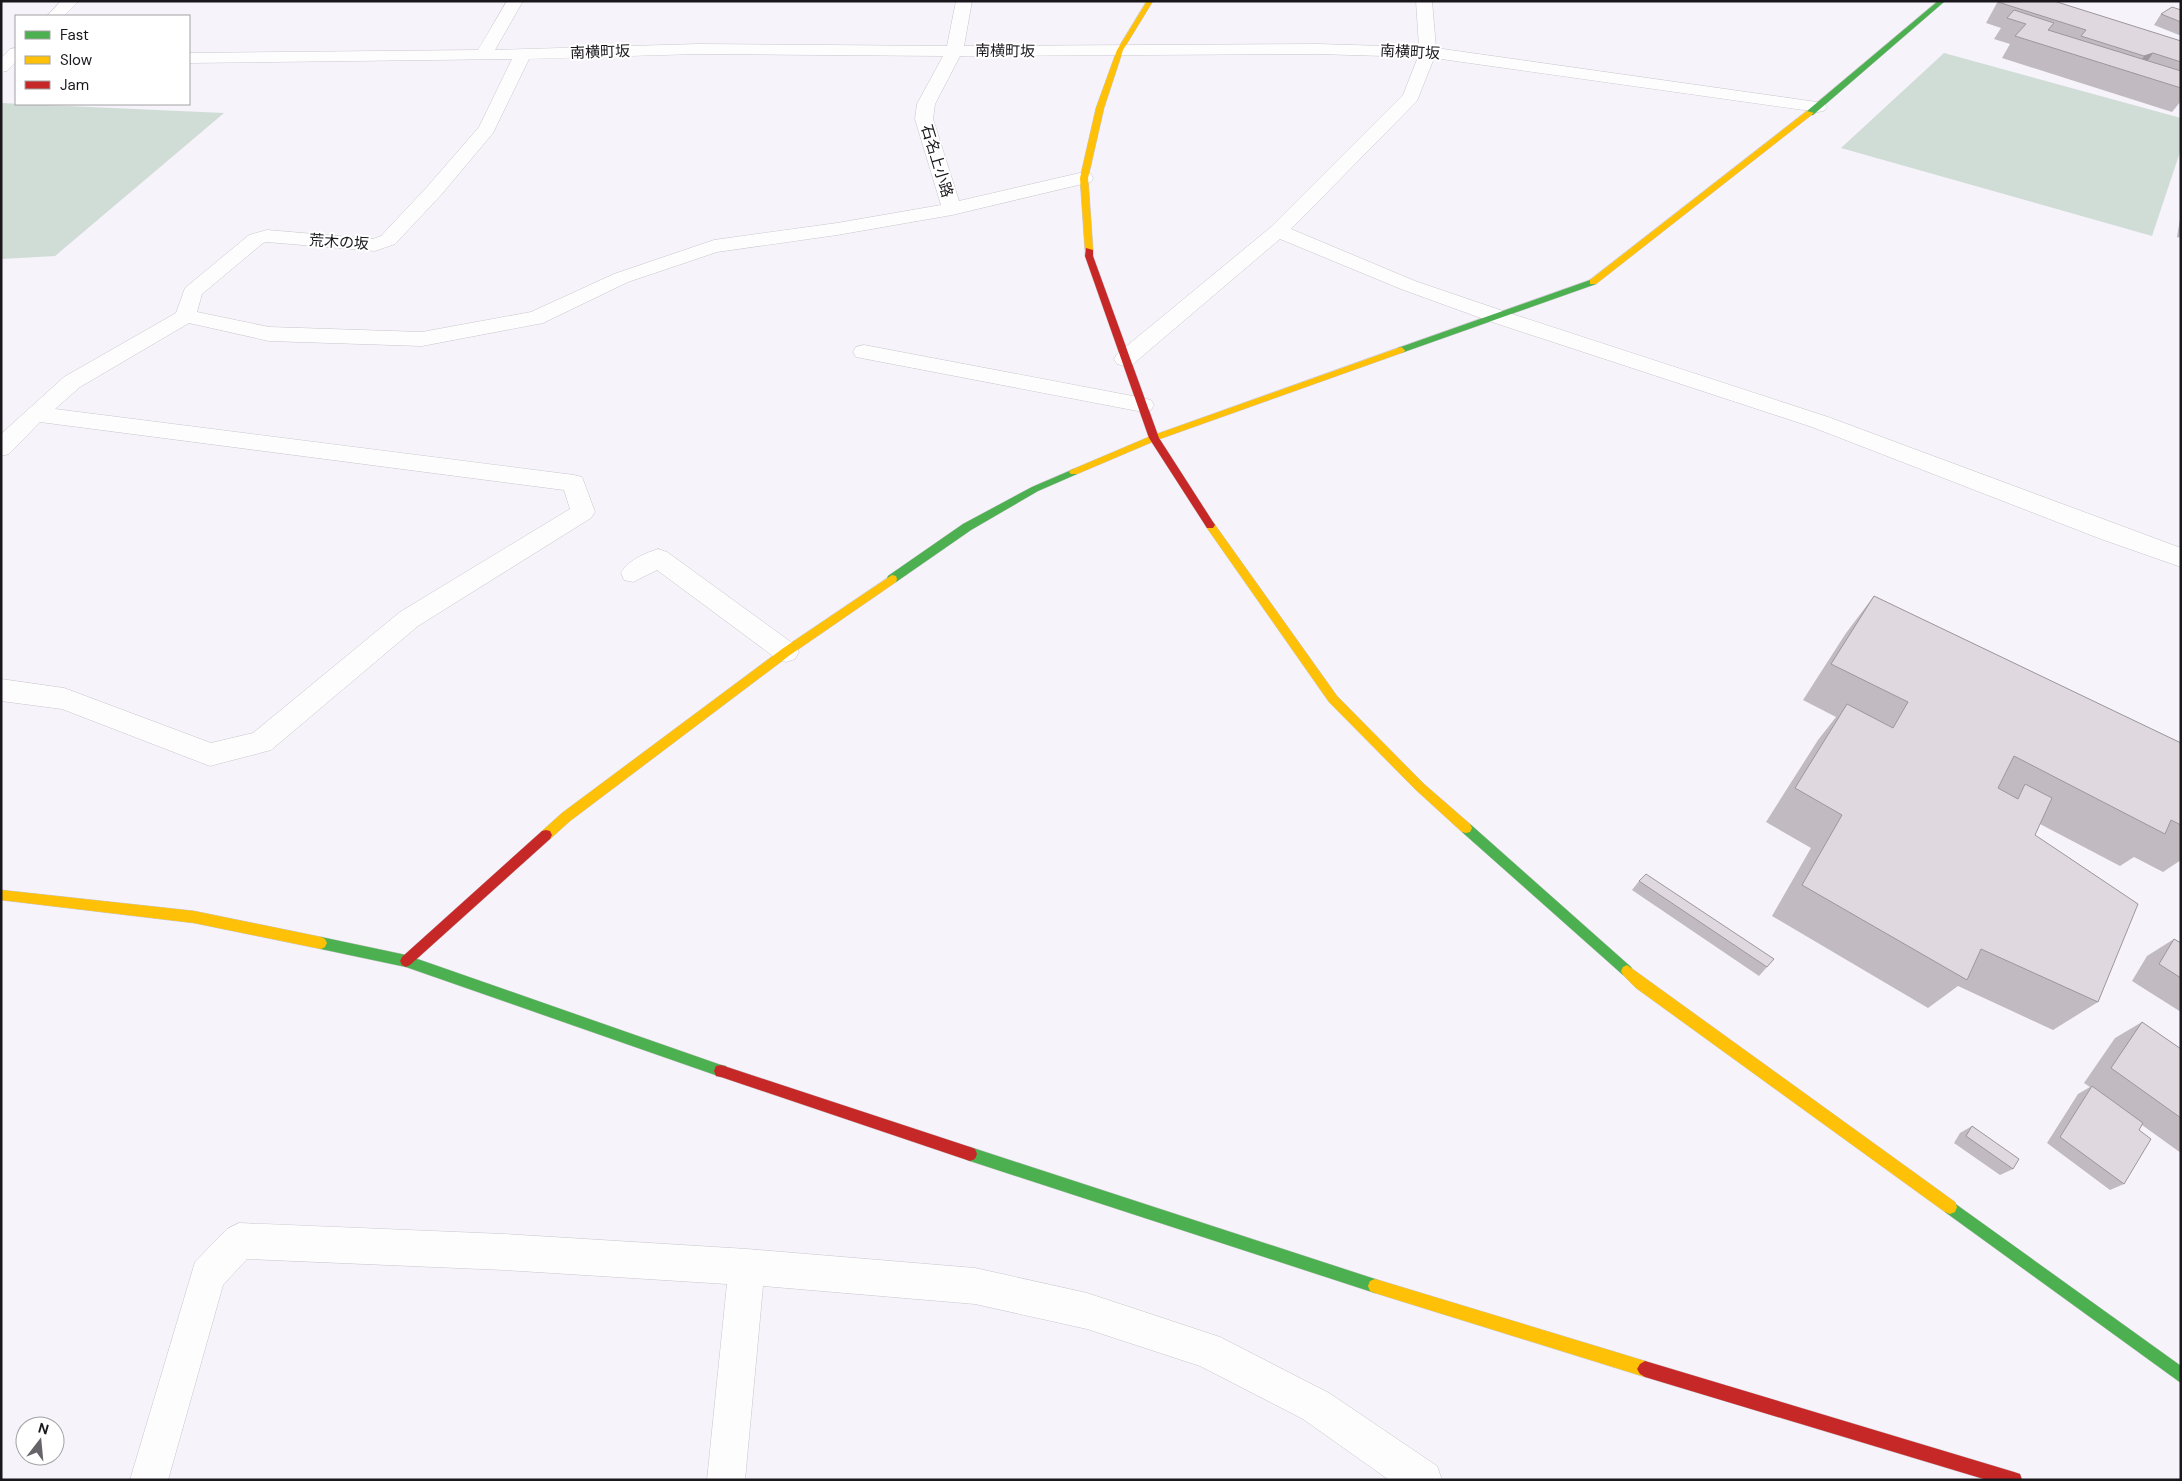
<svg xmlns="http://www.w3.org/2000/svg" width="2182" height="1481" font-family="'DM Sans','Noto Sans JP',sans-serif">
	<rect width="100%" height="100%" fill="#f6f3fa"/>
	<g fill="#d0dcd6">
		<polygon points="1944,53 2181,118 2181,149 2152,236 1841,148"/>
		<polygon points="1,103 224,113 55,256 1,259"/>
	</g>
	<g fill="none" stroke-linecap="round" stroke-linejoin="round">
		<defs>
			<polygon id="lane" points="864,345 1143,398 1151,400 1154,405 1151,410 1143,412 856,357 853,352 856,347"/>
			<g id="street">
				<polygon points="61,1 79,1 64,16 47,16"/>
				<path d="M507 1H523L495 50 698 44 947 46 956 1H972L964 46 1317 44 1419 47 1416 1H1432L1436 48 1824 103 1827 107 1824 111 1818 112 1434 58 1417 101 1291 229 1415 281 1503 311 1828 417 2181 548V567L2101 539 1812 427 1489 321 1401 289 1280 239 1133 364 1125 366 1117 364 1114 359 1117 354 1271 227 1403 95 1418 57 1317 54 960 56 935 104 933 119 959 201 1084 172 1091 174 1093 178 1091 182 952 215 837 235 717 252 628 282 543 323 422 346 269 341 189 323 80 387 55 409 574 475 582 477 595 512 591 518 418 626 271 750 210 766 62 709 1 701V679L64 688 211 743 253 733 400 612 570 509 564 490 40 422 9 454 1 456V434L64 377 176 313 185 288 249 235 267 230 373 239 381 236 427 187 479 127 512 59 189 63V53L478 50ZM698 54 943 56 917 104 915 119 941 205 837 223 714 240 614 274 531 312 422 332 269 327 197 312 202 294 263 243 267 242 375 251 395 244 441 195 493 133 529 59Z"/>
				<polygon points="16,48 16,62 7,71 1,72 1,58 10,49"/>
				<path d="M658 549 667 552 795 645 799 652 795 659 786 662 777 659 657 570 633 582 624 580 621 573C627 561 645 553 658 549Z"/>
				<polygon points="239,1223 504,1234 747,1249 975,1268 1087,1293 1220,1337 1329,1393 1437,1466 1442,1480 1389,1480 1303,1419 1200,1366 1087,1329 975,1304 763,1286 745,1480 707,1480 727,1284 504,1270 247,1259 223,1285 168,1480 130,1480 195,1262 227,1229"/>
			</g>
			<g id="fast">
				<polygon points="1938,1 1945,1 1813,115 1807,115 1807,111"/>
				<polygon points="1593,279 1596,280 1596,284 1404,352 1401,353 1397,350 1398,348"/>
				<polygon points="1074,469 1077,470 1077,474 1038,491 971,530 896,582 888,582 887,579 888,576 963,524 1032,487"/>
				<polygon points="1466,823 1470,824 1631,967 1633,971 1631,975 1627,977 1623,975 1462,832 1460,828 1462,824"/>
				<polygon points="321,937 406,955 721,1065 726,1066 728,1071 726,1076 721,1077 406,967 321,949 317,947 315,943 317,939"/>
				<polygon points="970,1147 1375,1279 1380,1281 1382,1286 1380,1291 1375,1293 970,1161 965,1159 963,1154 965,1149"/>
				<polygon points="1950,1200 2181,1366 2181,1383 1945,1212 1943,1207 1945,1202"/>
			</g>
			<g id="slow">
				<polygon points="1147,1 1153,1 1123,50 1104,108 1088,178 1093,250 1089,252 1085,250 1080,178 1096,108 1117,50"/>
				<polygon points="1807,111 1814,113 1596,284 1590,284 1590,280"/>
				<polygon points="1401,347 1405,350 1404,352 1157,440 1077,474 1071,474 1069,472 1071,470 1151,436"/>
				<polygon points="1210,521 1213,522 1337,696 1424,784 1470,824 1472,828 1470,832 1466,833 1462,832 1416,790 1329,702 1207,528 1205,525 1207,522"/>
				<polygon points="892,575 896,576 897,579 896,582 790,655 570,821 550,839 546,840 542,839 540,835 542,831 562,813 782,649"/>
				<polygon points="1,890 194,911 321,937 325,939 327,943 325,947 321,949 194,923 1,900"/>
				<polygon points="1627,965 1955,1202 1957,1207 1955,1212 1950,1214 1945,1212 1636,988 1623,975 1621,971 1623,967"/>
				<polygon points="1375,1279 1645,1361 1650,1364 1653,1369 1650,1374 1645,1377 1375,1293 1370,1291 1368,1286 1370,1281"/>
			</g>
			<g id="jam">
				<polygon points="1086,248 1093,250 1093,256 1159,438 1213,522 1215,525 1213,528 1207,528 1149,438 1085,256"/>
				<polygon points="546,830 550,831 552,835 550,839 410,965 406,967 402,965 400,961 402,957 542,831"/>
				<polygon points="721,1065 970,1147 975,1149 977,1154 975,1159 970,1161 721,1077 716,1076 714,1071 716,1066"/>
				<polygon points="1645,1361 2014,1472 2020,1474 2022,1480 1987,1480 1645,1377 1640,1374 1637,1369 1640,1364"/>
			</g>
		</defs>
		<use href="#lane" stroke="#c8c6cb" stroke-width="1"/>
		<use href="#street" stroke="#c8c6cb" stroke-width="1"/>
		<use href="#fast" stroke="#c8c6cb" stroke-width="1"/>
		<use href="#slow" stroke="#c8c6cb" stroke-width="1"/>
		<use href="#jam" stroke="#c8c6cb" stroke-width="1"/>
		<use href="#lane" fill="#fefdfe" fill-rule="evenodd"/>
		<use href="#street" fill="#fefdfe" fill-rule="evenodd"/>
		<use href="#fast" fill="#4caf50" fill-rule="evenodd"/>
		<use href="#slow" fill="#ffc107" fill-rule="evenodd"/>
		<use href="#jam" fill="#c62828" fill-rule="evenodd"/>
	</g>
	<g fill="#c1bac0">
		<polygon points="1998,1 2181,41 2181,101 2172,112 2002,58 2010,44 1994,39 2001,28 1986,23"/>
		<polygon points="2181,10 2181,35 2179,35 2154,25 2161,14"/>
		<polygon points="2181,213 2181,238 2177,237"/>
		<polygon points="1874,596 2181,743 2181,860 2163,872 2134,857 2120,866 2040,824 2035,835 2098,1002 2053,1030 1958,986 1928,1008 1772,916 1811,848 1766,822 1818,740 1836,717 1803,700 1846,633"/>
		<polygon points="1639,881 1767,967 1759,976 1632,890"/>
		<polygon points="2174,939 2181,943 2181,1012 2132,981 2147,956"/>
		<polygon points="2142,1022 2181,1049 2181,1153 2142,1125 2139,1130 2124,1184 2110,1190 2047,1143 2078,1094 2090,1087 2084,1083 2115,1038"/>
		<polygon points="1972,1126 2013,1169 2000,1175 1954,1143 1960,1133"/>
	</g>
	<polygon fill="#9d979c" points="2153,53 2138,75 2133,73 2144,56"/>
	<g fill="#e0d8df" stroke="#9d979c">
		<polygon points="2054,1 2181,41 2181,62 2153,53 2144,56 2081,36 2086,30 1998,2"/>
		<polygon points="2172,7 2181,10 2181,22 2161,14"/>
		<polygon points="2014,10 2054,23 2048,30 2181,71 2181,88 2015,36 2026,24 2007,18"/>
		<polygon points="1874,596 2181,743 2181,825 2171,820 2165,834 2014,756 1998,788 2018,799 2025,784 2052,798 2035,835 2138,904 2098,1002 1981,949 1967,980 1802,885 1842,815 1795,788 1847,704 1893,728 1908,702 1831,664"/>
		<polygon points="1646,874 1774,959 1767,967 1639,881"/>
		<polygon points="2174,939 2181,943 2181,978 2159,964"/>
		<polygon points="2142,1022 2181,1049 2181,1118 2111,1068"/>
		<polygon points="2092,1086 2143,1123 2139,1130 2151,1139 2124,1184 2060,1137"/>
		<polygon points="1972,1126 2019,1159 2013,1169 1966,1136"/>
	</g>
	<g text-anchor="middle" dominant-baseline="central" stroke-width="4" stroke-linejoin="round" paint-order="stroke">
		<g font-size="15" fill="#19171b" stroke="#fff">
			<text transform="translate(1005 51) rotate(1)">南横町坂</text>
			<text transform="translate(600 52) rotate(-2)">南横町坂</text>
			<text transform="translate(1410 52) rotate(3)">南横町坂</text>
			<text transform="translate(937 161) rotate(73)">石名上小路</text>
			<text transform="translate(339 242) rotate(4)">荒木の坂</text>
		</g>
	</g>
	<rect width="2182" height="1481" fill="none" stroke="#19171b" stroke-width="5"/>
	<rect x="15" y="15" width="175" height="90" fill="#ffffff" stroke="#a3a2a4"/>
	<rect x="25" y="31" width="25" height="8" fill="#4caf50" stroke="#a3a2a4"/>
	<text x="60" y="40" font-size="15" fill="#19171b">Fast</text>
	<rect x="25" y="56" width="25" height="8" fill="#ffc107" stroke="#a3a2a4"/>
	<text x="60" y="65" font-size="15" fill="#19171b">Slow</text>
	<rect x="25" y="81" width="25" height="8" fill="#c62828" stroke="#a3a2a4"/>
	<text x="60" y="90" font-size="15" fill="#19171b">Jam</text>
	<g transform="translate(40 1441) rotate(16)"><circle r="24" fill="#ffffff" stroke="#a3a2a4"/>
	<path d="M0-4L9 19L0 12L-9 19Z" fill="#666469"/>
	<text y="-8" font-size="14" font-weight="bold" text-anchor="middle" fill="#19171b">N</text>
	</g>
</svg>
